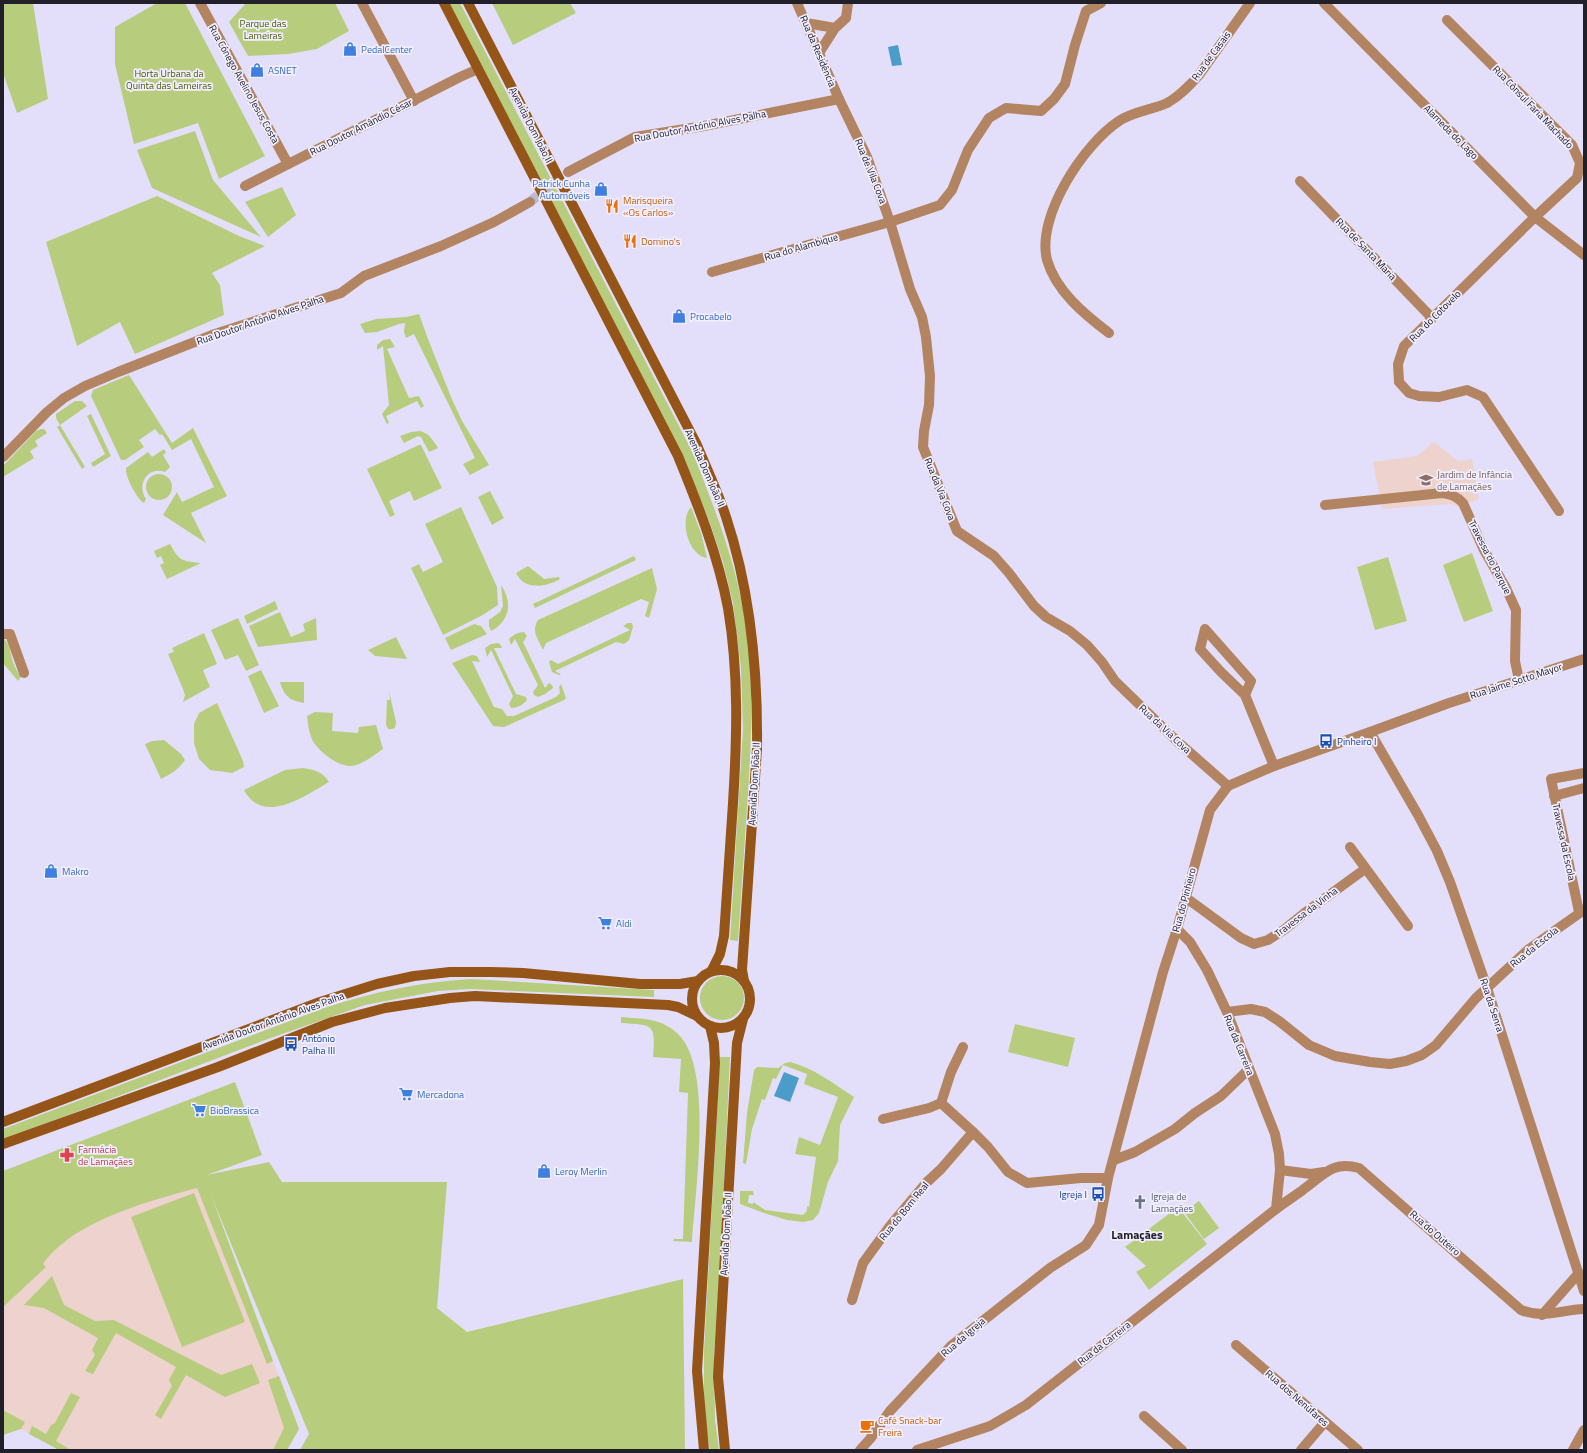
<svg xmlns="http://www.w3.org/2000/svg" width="1587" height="1453" font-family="'Titillium Web',sans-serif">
	<rect width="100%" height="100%" fill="#e3dffb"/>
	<g fill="#edd2ce">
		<polygon points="1434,442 1458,461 1472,459 1479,499 1458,507 1451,504 1382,509 1373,462 1417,456"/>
		<polygon points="203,1176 299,1429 287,1450 59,1450 21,1429 3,1435 3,1285 48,1238"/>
	</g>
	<g fill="#b8cc7e">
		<polygon points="3,3 33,3 48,99 17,113 3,73"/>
		<polygon points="157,3 185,3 265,156 219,179 198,123 134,144 115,64 115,27"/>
		<polygon points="246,3 335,3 349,31 317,49 288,54 248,56 229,22"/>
		<path d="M449 3H460L693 453C716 512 739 570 747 633 754 691 751 749 747 808 744 853 741 897 738 941L730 940 743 729 741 668 733 603 723 562 710 523 684 458Z"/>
		<polygon points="492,3 570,3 576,13 513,45"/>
		<polygon points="195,131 213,180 261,237 152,188 137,150"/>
		<polygon points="282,187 296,215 268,237 245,202"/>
		<polygon points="157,196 239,236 265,246 212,273 220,285 224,315 135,354 120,322 77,346 46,242"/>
		<polygon points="419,314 428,339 451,397 462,421 489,465 470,475 463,464 475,458 414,334 406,338 404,332 405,323 399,324 377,332 365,333 360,324 376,319 406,317"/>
		<polygon points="390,339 395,347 387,349 409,398 419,396 424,406 421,408 417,401 386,416 389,423 387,424 382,414 389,405 383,346 377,350 377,345 383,340"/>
		<polygon points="129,375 172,443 193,428 227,496 191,513 206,543 163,515 177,492 182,502 214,487 191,439 172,450 162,434 160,435 155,429 139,440 144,447 125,460 121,460 94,402 91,396 93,390"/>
		<polygon points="75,401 82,401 87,406 60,425 85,467 82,469 57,427 60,425 56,418 56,414"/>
		<polygon points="91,414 111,456 93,467 91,463 105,454 87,416"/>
		<polygon points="41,429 44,429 47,433 35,441 38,446 30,451 34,458 3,477 3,466 36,431"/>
		<path d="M420 431C430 434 433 440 438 448L429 452 421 437 418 436 404 443 400 436 411 432Z"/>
		<polygon points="419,445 421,445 442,488 414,501 410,491 389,501 395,515 390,517 367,469"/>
		<path d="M164 449 166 453 163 455 170 467 165 472C148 466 136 484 146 499L144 503C137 499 125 477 126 468L148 452 152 457Z"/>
		<circle cx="159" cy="487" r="13"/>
		<polygon points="490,491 504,518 492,525 478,497"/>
		<polygon points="461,507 497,587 498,605 481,616 443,635 411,568 419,564 423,572 443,562 425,524"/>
		<path d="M691 507 701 533 707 558C688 555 679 520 691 507Z"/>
		<path d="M170 544C179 561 182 561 201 563L167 579 160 565 164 563 161 556 157 558 154 551Z"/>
		<polygon points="1472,553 1493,611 1464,622 1443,565"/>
		<polygon points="634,556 636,560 535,608 533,604"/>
		<polygon points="1388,557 1407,621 1375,630 1357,567"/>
		<path d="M528 566 544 579 559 577 560 579C546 587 525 591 516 573Z"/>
		<path d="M652 568 657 589 649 618 645 616 649 602 641 599 546 643 543 650C538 639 531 631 538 620Z"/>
		<path d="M501 585C513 602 510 621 491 631L489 626V620L500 612 503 606Z"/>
		<polygon points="275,601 278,609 247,624 244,616"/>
		<polygon points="280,612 291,637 305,631 303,624 316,618 317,640 258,647 249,626"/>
		<polygon points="238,618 259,665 246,671 238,655 225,660 211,630"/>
		<polygon points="628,623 632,623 633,627 629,640 624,644 616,642 555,671 561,674 559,675 552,672 549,662 551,660 558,664 630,630 623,626"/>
		<polygon points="474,624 481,626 487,634 451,650 445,638"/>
		<path d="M524 632 527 636 523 642 545 688 549 683 552 685 553 688 545 694 538 697 534 695 533 692 538 685 515 639 511 645 509 639C513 635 518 632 524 632Z"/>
		<polygon points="204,633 217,664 203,670 210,687 183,702 185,695 183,689 168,654 174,652 172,648"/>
		<polygon points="396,637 407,659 375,656 368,650"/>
		<path d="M3 638C11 644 10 654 13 662 15 668 18 673 21 677L18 681 3 663Z"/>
		<path d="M498 643 500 644 502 648H494L516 694 526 697 527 700C523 705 517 708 511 708L509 704 513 696 491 650 487 657 485 648 491 644Z"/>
		<polygon points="472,655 477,656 480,662 472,661 494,707 502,709 507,716 514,716 556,697 560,693 559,687 561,684 566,698 564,700 504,727 493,726 452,663"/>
		<polygon points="261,670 279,706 264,713 248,676"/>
		<path d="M280 682H304V703C290 701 284 696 280 682Z"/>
		<polygon points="389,691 396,722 395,728 392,729 388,729 386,725 387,700 390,700"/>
		<polygon points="217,703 243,761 244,767 232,773 210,770 199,759 194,743 194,724 199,713"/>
		<path d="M315 712 333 713 332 731 358 733 359 727 376 725 383 749C374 755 366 762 356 765 342 770 322 754 314 743 309 735 308 724 307 716Z"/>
		<path d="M164 740 181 754 185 760C178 770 171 774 161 779L145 744 152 741Z"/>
		<path d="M303 768C315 770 322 771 329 782 305 796 263 826 244 790L285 770Z"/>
		<circle cx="722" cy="998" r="22"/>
		<path d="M471 979 654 990V997L470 989 438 991 365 1005 268 1039 3 1140V1129L324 1008C373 992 420 982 471 979Z"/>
		<path d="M621 1017C642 1019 662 1018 678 1034 714 1068 695 1194 692 1242L673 1241 674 1239H683L688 1093 679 1092 681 1059 653 1057C656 1023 653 1025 621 1023Z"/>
		<polygon points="1015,1024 1075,1038 1068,1067 1008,1052"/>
		<polygon points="720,1057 730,1057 719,1288 714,1354 715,1420 719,1450 710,1450 704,1418 704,1352"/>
		<path d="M790 1062C814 1068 834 1084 854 1097L840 1125 838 1161 828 1182 819 1213 813 1220 803 1222 787 1220 764 1213 740 1204V1191H753L754 1195H749L748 1203 753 1204V1202L765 1210 803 1215 807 1211V1206L809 1207 816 1157 795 1154 799 1137 820 1145 838 1097 804 1084 807 1074 783 1065 776 1079 773 1078 765 1100 762 1099 752 1129 746 1164 743 1163 747 1113 754 1070 757 1067 778 1068 785 1063Z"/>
		<path d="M235 1082 262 1155 207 1175 269 1162 282 1182H447L437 1308 467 1332 683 1279 685 1450H300L309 1434 211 1195 273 1361 267 1364 197 1188C149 1201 73 1221 43 1264L46 1267 3 1307V1171Z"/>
		<polygon points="194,1193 245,1322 182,1347 131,1217"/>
		<polygon points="1199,1201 1219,1228 1204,1239 1184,1212"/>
		<polygon points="1178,1207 1207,1244 1149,1290 1136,1272 1146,1266 1125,1247"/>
		<polygon points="52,1276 64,1305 95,1321 114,1320 221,1375 252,1364 260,1383 225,1397 186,1375 161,1419 155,1415 172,1386 169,1380 176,1367 116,1333 93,1374 85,1371 95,1355 92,1350 98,1338 44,1308 24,1305"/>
		<polygon points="279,1376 299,1429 287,1450 273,1450 284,1428 268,1380"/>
		<polygon points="71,1393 80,1397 56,1441 71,1450 59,1450 29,1434 32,1426 46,1434 51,1425 55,1423"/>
		<polygon points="3,1410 25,1422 21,1429 3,1435"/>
	</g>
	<g fill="#4b9cc9">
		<polygon points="898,45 902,65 892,66 888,47"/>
		<polygon points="784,1072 799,1078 790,1102 774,1096"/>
	</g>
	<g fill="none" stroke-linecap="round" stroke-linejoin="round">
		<polyline stroke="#bcb9d1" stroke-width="10" stroke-dasharray="10 5" stroke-linecap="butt" points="530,202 564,174"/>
		<g stroke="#b28462" stroke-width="10">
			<polyline points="200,3 288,164"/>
			<polyline points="362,3 414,101"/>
			<polyline points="797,3 839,99 867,157 890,222 910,289 922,317 926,337 930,376 929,405 924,431 923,447 957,531 994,556 1009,573 1034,606 1046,617 1070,631 1087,645 1102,662 1115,681 1178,742 1228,786"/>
			<polyline points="1324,3 1535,217 1584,255"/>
			<polyline points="1447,20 1572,145 1580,163 1577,178 1535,217 1404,346 1398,364 1399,382 1409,393 1419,396 1439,397 1467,390 1483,397 1559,511"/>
			<polyline points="806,23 835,28"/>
			<polyline points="819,53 835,28 846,18 848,3"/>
			<polyline points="568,172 635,137 704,126 839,99"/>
			<polyline points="1300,181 1432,318"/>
			<polyline points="245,186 460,77 478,69"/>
			<polyline points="712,272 890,222 940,205 952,190 968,150 989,118 1006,108 1041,111 1054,99 1065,84 1075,45 1086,11 1101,3"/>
			<path d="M1109 333C1084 314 1056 291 1047 260 1036 216 1084 144 1119 121 1134 111 1152 110 1167 103 1180 96 1190 85 1199 75L1250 3"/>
			<polyline points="3,457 47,412 64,398 85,386 118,372 215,334 341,293 364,276 441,246 494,222 530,202"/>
			<path d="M1325 505 1442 493C1451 494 1456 496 1463 503L1484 550 1506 588 1516 610 1515 661 1519 680"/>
			<polyline points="3,634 10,634 24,673"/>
			<polyline points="1245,695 1251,681 1205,629 1200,649 1221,672 1245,695 1274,766"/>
			<polyline points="1370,732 1418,815 1437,851 1450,882 1487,988 1584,1291"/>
			<polyline points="1554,796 1584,788"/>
			<polyline points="1350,847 1408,926"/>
			<polyline points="1185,897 1241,938 1254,944 1268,940 1285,929 1306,912 1365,869"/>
			<polyline points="1579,912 1551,779 1584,773"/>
			<polyline points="1227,1012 1251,1009 1265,1012 1279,1021 1309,1045 1335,1056 1370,1062 1390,1064 1406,1061 1422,1055 1436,1045 1476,998 1529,949 1584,910"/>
			<polyline points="963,1047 951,1072 941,1103 973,1132 988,1147 1008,1172 1027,1183 1081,1178 1108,1178"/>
			<polyline points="883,1119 929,1108 941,1103"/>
			<polyline points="1114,1160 1135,1152 1175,1129 1195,1113 1221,1096 1249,1069"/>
			<polyline points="1280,1170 1311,1174 1324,1172"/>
			<path d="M1276 1209C1285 1202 1295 1196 1304 1189 1325 1174 1332 1161 1359 1168L1521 1310C1544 1319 1560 1310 1584 1309"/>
			<polyline points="852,1300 863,1263 890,1226 927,1182 941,1169 973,1132"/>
			<polyline points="1542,1315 1578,1274 1583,1275"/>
			<polyline points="1236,1345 1358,1450"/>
			<polyline points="1144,1416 1182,1450"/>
			<polyline points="860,1450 870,1439 890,1411 951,1346 1050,1268 1086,1245 1099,1225 1108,1178 1163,972 1177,929 1210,810 1228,786 1274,766 1370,732 1449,703 1584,659"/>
			<polyline points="917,1450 990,1426 1026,1405 1276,1209 1280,1170 1279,1154 1275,1134 1227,1012 1207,970 1190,942 1177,929"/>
			<polyline points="1301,1450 1325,1422"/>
			<polyline points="1573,1450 1584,1430"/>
		</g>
		<g stroke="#965518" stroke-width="10">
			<path d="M444 3 678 456C698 505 718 555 728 608 739 673 737 738 733 803 730 848 727 892 724 936L720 954 712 970"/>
			<path d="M468 3 696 443C706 467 718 492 726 517 751 592 758 670 757 749L742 970 744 981"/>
			<circle cx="721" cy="999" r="29"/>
			<polyline points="3,1122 320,1002 377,984 414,976 450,972 490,972 523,973 640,984 680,984 698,981"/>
			<polyline points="3,1144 218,1067 332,1022 385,1008 450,998 475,996 668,1005 678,1007 697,1016"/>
			<polyline points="704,1450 697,1371 715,1063 714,1043 710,1026"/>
			<polyline points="725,1450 718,1377 737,1043 743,1019"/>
		</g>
	</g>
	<defs>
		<symbol id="shop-bare" viewBox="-9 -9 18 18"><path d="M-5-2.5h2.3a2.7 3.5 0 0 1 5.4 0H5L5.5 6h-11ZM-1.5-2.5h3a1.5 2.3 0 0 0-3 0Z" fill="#3f7fe0" stroke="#f0eeff" stroke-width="2.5" paint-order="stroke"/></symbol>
		<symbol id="restaurant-bare" viewBox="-9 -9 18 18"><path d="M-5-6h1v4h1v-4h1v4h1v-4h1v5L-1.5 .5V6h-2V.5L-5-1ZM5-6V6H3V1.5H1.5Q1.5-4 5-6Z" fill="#e8710a" stroke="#f0eeff" stroke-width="2.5" paint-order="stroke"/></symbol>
		<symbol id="school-bare" viewBox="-9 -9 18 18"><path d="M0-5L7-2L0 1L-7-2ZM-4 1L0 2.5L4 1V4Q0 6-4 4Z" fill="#8d6e63" stroke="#f0eeff" stroke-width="2.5" paint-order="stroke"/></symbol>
		<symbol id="bus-bare" viewBox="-9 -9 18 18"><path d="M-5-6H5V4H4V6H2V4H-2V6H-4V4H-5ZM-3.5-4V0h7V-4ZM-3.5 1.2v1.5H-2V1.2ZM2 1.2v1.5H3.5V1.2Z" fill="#1a4fb4" stroke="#f0eeff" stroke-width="2.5" paint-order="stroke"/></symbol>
		<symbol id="supermarket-bare" viewBox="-9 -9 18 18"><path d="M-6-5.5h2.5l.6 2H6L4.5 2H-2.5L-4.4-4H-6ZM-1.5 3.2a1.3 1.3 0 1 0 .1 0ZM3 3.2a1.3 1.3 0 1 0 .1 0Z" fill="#3f7fe0" stroke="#f0eeff" stroke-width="2.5" paint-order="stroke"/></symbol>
		<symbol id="pharmacy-bare" viewBox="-9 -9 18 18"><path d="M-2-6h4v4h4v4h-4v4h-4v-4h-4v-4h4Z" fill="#e0444e" stroke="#f0eeff" stroke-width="2.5" paint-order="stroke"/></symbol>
		<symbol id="church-bare" viewBox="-9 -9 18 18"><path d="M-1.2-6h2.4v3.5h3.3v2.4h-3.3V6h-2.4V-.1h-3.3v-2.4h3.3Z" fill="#6b7280" stroke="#f0eeff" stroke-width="2.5" paint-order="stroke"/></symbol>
		<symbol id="cafe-bare" viewBox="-9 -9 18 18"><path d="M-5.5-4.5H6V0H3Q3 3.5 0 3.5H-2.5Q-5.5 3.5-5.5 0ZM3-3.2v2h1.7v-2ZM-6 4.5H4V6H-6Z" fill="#e8710a" stroke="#f0eeff" stroke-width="2.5" paint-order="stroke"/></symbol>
	</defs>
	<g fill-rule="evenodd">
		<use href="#shop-bare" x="340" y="39" width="20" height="20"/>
		<use href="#shop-bare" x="247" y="60" width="20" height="20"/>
		<use href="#shop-bare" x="591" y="179" width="20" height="20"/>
		<use href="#restaurant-bare" x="602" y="196" width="20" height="20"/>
		<use href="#restaurant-bare" x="620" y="231" width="20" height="20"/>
		<use href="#shop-bare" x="669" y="306" width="20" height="20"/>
		<use href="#school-bare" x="1416" y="470" width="20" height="20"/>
		<use href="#bus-bare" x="1316" y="731" width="20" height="20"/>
		<use href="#shop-bare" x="41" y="861" width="20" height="20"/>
		<use href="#supermarket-bare" x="595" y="913" width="20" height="20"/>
		<use href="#bus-bare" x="281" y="1034" width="20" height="20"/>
		<use href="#supermarket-bare" x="396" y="1084" width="20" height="20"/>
		<use href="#supermarket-bare" x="189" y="1100" width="20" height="20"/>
		<use href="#pharmacy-bare" x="57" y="1145" width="20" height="20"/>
		<use href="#shop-bare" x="534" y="1161" width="20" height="20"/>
		<use href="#bus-bare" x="1088" y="1184" width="20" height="20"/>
		<use href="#church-bare" x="1130" y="1192" width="20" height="20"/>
		<use href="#cafe-bare" x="857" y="1416" width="20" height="20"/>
	</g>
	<g text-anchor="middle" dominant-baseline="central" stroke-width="3.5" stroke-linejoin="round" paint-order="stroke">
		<g font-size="10" fill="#4c5b00" stroke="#f0eeff">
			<text x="263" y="23">Parque das<tspan x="263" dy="12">Lameiras</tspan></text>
			<text x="169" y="73">Horta Urbana da<tspan x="169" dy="12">Quinta das Lameiras</tspan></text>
		</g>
		<g font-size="10" fill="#366cbe" stroke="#f0eeff" text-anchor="start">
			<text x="361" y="49">PedalCenter</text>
			<text x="268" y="70">ASNET</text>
			<text x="590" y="183" text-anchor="end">Patrick Cunha<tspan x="590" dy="12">Automóveis</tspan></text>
			<text x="690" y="316">Procabelo</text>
			<text x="62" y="871">Makro</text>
			<text x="616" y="923">Aldi</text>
			<text x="417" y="1094">Mercadona</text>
			<text x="210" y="1110">BioBrassica</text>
			<text x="555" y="1171">Leroy Merlin</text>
		</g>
		<g font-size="10" fill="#21202a" stroke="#f0eeff">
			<text transform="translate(818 51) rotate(67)">Rua da Residência</text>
			<text transform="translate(1211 56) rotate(-54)">Rua de Casais</text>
			<text transform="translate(244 84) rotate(61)">Rua Cónego Avelino Jesus Costa</text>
			<text transform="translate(1533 107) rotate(46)">Rua Cônsul Faria Machado</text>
			<text transform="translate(531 125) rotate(63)">Avenida Dom João II</text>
			<text transform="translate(700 126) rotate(-11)">Rua Doutor António Alves Palha</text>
			<text transform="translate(361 127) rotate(-27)">Rua Doutor Amândio César</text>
			<text transform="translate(1451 132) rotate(45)">Alameda do Lago</text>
			<text transform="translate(871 171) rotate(68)">Rua de Vila Cova</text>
			<text transform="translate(801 247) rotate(-16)">Rua do Alambique</text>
			<text transform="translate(1366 249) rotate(46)">Rua de Santa Maria</text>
			<text transform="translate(1435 316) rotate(-45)">Rua do Cotovelo</text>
			<text transform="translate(260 320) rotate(-19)">Rua Doutor António Alves Palha</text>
			<text transform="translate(705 468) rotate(66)">Avenida Dom João II</text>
			<text transform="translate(940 489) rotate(68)">Rua da Via Cova</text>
			<text transform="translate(1490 557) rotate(63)">Travessa do Parque</text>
			<text transform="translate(1516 681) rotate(-18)">Rua Jaime Sotto Mayor</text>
			<text transform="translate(1165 729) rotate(43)">Rua da Via Cova</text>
			<text transform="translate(754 784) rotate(-87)">Avenida Dom João II</text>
			<text transform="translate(1564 842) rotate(78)">Travessa da Escola</text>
			<text transform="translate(1184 900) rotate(-75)">Rua do Pinheiro</text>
			<text transform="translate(1306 912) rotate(-37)">Travessa da Vinha</text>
			<text transform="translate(1534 947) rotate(-39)">Rua da Escola</text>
			<text transform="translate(1492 1005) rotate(72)">Rua da Senra</text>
			<text transform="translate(273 1021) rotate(-20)">Avenida Doutor António Alves Palha</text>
			<text transform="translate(1239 1045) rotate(68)">Rua da Carreira</text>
			<text transform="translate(904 1211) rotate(-51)">Rua do Bom Real</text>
			<text transform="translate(1435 1233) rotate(41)">Rua do Outeiro</text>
			<text transform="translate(726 1234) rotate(-87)">Avenida Dom João II</text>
			<text transform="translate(963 1337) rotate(-41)">Rua da Igreja</text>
			<text transform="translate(1104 1343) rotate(-38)">Rua da Carreira</text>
			<text transform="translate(1297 1398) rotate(41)">Rua dos Nenúfares</text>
		</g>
		<g font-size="10" fill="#c56008" stroke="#f0eeff" text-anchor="start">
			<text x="623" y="200">Marisqueira<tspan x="623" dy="12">«Os Carlos»</tspan></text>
			<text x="641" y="241">Domino's</text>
			<text x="878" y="1420">Café Snack-bar<tspan x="878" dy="12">Freira</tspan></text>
		</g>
		<g font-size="10" fill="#785e54" stroke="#f0eeff" text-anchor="start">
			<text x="1437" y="474">Jardim de Infância<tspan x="1437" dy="12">de Lamaçães</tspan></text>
		</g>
		<g font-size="10" fill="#164399" stroke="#f0eeff" text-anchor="start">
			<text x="1337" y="741">Pinheiro I</text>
			<text x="302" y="1038">António<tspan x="302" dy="12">Palha III</tspan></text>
			<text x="1087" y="1194" text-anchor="end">Igreja I</text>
		</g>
		<g font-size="10" fill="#be3a42" stroke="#f0eeff" text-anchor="start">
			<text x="78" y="1149">Farmácia<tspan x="78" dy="12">de Lamaçães</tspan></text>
		</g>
		<g font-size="10" fill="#5b616d" stroke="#f0eeff" text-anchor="start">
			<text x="1151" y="1196">Igreja de<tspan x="1151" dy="12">Lamaçães</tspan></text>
		</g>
		<g font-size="12" font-weight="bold" fill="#21202a" stroke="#f0eeff">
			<text x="1137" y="1234">Lamaçães</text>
		</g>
	</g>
	<rect width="1587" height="1453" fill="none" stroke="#21202a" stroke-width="8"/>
</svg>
